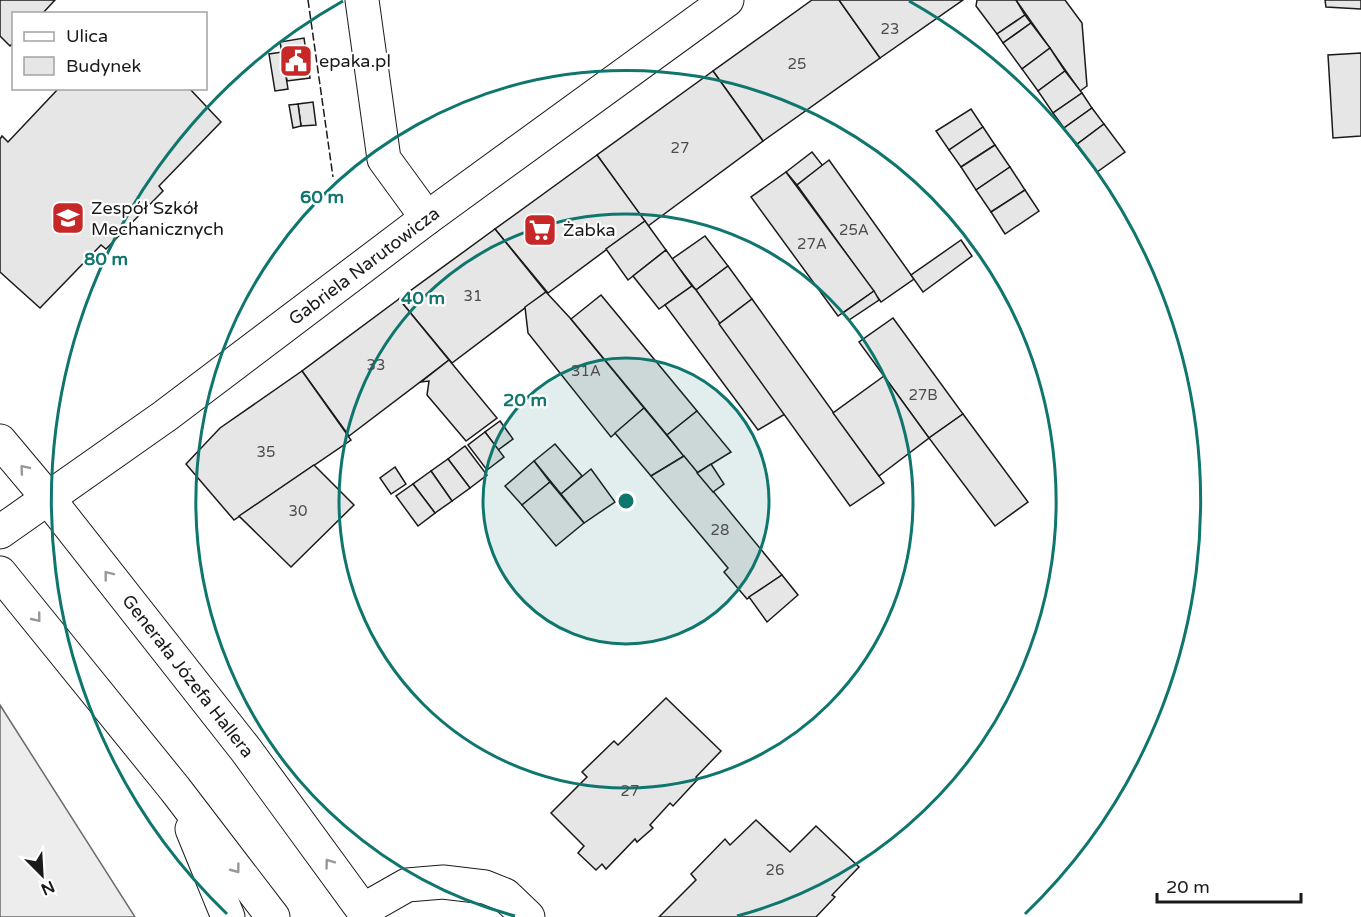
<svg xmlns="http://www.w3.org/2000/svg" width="1361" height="917" font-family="'Varela Round',sans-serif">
	<rect width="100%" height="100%" fill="#fff"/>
	<polygon fill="#ededed" stroke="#6a6a6a" stroke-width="1.5" points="0,705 135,917 0,917"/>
	<g fill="#e6e6e6" stroke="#1a1a1a" stroke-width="1.5">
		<polygon points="0,0 55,0 42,14 14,14 14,42 10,46 0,36"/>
		<polygon points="812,0 839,0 880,58 763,141 713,71"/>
		<polygon points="839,0 963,0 880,58"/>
		<polygon points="977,0 1016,0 1025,15 997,34 976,6"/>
		<polygon points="1016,0 1065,0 1082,23 1087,86 1080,91"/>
		<polygon points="1325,0 1361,0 1361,9 1326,7"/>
		<polygon points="1025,15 1031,23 1003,43 997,34"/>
		<polygon points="1031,23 1050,48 1022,69 1003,43"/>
		<polygon points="304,38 310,78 287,81 280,42"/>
		<polygon points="1050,48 1065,71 1038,91 1022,69"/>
		<polygon points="282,52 288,89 275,91 269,54"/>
		<polygon points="1361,53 1361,136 1333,138 1328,55"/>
		<polygon points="713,71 763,141 648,226 597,155"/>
		<polygon points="1065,71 1082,93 1053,113 1038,91"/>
		<polygon points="59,88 189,88 221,122 159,186 163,191 106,249 101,245 40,308 0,272 0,139 2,136 8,142"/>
		<polygon points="1082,93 1092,108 1064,128 1053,113"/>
		<polygon points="313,102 316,125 301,126 298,104"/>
		<polygon points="298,104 301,126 293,128 289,105"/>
		<polygon points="1092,108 1104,124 1076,145 1064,128"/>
		<polygon points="971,109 983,127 949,150 936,131"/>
		<polygon points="1104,124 1125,152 1097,172 1076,145"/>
		<polygon points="983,127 995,145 961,167 949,150"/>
		<polygon points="995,145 1010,167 976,190 961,167"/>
		<polygon points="812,152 823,166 797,185 786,172"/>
		<polygon points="597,155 645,221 548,293 495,229"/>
		<polygon points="829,160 914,279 881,302 797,185"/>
		<polygon points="1010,167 1025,190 991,212 976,190"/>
		<polygon points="786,172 874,291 838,316 751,197"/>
		<polygon points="1025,190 1039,211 1005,234 991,212"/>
		<polygon points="645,221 666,250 628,280 606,249"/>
		<polygon points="495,229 546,292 452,363 399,299"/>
		<polygon points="705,236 728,266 696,290 672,259"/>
		<polygon points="961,240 972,256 923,292 911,275"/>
		<polygon points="666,250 692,286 659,309 633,276"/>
		<polygon points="728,266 752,299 719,324 696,290"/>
		<polygon points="692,286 696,290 785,414 758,430 665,305"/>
		<polygon points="874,291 879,300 849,320 843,313"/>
		<polygon points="546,292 571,319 644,408 611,437 528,333 525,307"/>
		<polygon points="601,295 697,411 667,435 571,319"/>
		<polygon points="399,299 449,360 349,436 302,371"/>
		<polygon points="752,299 884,483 850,506 719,324"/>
		<polygon points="893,318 963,414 929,438 859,342"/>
		<polygon points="449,360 497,418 466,441 427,395 429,381 421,382"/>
		<polygon points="302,371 351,440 234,520 186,464 220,428"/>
		<polygon points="884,376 929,438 879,476 833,413"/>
		<polygon points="644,408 684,456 651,476 615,433"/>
		<polygon points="697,411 731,452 697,473 667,435"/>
		<polygon points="963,414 1028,502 995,526 929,438"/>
		<polygon points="500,421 513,439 498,450 485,432"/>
		<polygon points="485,432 504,457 487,470 468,445"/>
		<polygon points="555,444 582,476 561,494 534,461"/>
		<polygon points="465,446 487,475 470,488 448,459"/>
		<polygon points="684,456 782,575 747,599 724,572 728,568 651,476"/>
		<polygon points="448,459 470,488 452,501 431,471"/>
		<polygon points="534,461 550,482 522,505 505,486"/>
		<polygon points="711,464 724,484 713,492 697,473"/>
		<polygon points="314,465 354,505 291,567 239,516"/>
		<polygon points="395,467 406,484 391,494 380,478"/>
		<polygon points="591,469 615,502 584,523 561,494"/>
		<polygon points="431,471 452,501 435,513 413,484"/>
		<polygon points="550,482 584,523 556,546 522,505"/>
		<polygon points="413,484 435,513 418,526 396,496"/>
		<polygon points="782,575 798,595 767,622 749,597"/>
		<polygon points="666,698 721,751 696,777 698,779 673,806 670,803 650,825 653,828 637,842 635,839 606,869 602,864 596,870 578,853 584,846 551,813 587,777 582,772 614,741 618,745"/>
		<polygon points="756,820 790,852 816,826 859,867 832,895 835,897 816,917 659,917 696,880 691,874 725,839 730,845"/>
	</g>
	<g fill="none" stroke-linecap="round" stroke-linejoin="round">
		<defs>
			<g id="street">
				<polyline points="362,0 384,159 427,218"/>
				<polyline points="0,532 165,416 427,218 727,0"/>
			</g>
			<g id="secondary">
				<polyline points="0,441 47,497 246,750 368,917"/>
				<polyline points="0,573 175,789 273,917"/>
				<polyline points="192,829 228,917"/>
				<polyline points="363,910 407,885 443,882 485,887 505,895 528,917"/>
			</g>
		</defs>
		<use href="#street" stroke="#1a1a1a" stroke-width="35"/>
		<use href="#secondary" stroke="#1a1a1a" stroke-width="35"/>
		<use href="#street" stroke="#fff" stroke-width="33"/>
		<use href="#secondary" stroke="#fff" stroke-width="33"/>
		<polyline stroke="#1a1a1a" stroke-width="1.5" stroke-dasharray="8 3" stroke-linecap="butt" points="308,0 333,177"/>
	</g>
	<defs><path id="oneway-chevron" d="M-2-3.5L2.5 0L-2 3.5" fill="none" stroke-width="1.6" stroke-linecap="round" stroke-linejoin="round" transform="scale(1.5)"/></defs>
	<g stroke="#989898">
		<use href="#oneway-chevron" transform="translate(24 469) rotate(-130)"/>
		<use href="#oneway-chevron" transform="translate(108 575) rotate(-128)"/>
		<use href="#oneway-chevron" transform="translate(37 618) rotate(51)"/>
		<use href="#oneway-chevron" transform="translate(329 863) rotate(-126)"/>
		<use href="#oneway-chevron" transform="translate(236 869) rotate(53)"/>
	</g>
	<circle cx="626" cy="501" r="143" fill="#0f766e" fill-opacity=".12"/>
	<g fill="none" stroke="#0f766e" stroke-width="3">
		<circle cx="626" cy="501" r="143"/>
		<circle cx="626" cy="501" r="287"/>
		<path d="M515 916A430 430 0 1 1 737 916"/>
		<path d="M227 914A574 574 0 0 1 343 1M909 1A574 574 0 0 1 1025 914"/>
	</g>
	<defs>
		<symbol id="civic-square" viewBox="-11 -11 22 22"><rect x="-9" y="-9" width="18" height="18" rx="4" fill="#c62828" stroke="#fff"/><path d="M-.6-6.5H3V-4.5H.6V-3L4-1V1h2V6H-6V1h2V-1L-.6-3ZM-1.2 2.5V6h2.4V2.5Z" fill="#fff"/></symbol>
		<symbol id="school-square" viewBox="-11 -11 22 22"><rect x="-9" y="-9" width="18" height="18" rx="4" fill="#c62828" stroke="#fff"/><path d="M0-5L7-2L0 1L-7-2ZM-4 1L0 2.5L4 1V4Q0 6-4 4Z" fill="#fff"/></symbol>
		<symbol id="supermarket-square" viewBox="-11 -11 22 22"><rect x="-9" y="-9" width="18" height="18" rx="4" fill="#c62828" stroke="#fff"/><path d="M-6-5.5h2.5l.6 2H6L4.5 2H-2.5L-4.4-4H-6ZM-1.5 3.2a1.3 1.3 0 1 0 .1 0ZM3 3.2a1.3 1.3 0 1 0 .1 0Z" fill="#fff"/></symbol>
	</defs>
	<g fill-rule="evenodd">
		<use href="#civic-square" x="277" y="42" width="38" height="38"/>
		<use href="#school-square" x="49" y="199" width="38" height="38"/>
		<use href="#supermarket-square" x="521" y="211" width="38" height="38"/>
	</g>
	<g text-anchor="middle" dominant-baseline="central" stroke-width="4.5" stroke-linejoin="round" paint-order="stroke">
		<g font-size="15" fill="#4d4d4d">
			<text x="890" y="29">23</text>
			<text x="797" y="64">25</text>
			<text x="680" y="148">27</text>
			<text x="854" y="230">25A</text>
			<text x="812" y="244">27A</text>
			<text x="473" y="296">31</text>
			<text x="376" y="365">33</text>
			<text x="586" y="371">31A</text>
			<text x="923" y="395">27B</text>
			<text x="266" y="452">35</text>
			<text x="298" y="511">30</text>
			<text x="720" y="530">28</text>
			<text x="630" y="791">27</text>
			<text x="775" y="870">26</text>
		</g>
		<g font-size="18" fill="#1a1a1a" stroke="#fff" text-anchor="start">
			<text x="319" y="61">epaka.pl</text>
			<text x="91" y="208">Zespół Szkół<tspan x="91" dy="21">Mechanicznych</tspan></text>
			<text x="563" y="230">Żabka</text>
		</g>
		<g font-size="18" fill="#1a1a1a" stroke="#fff">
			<text transform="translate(364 266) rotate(-37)">Gabriela Narutowicza</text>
			<text transform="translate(188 676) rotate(52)">Generała Józefa Hallera</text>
		</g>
	</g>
	<circle cx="626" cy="501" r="9" fill="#0f766e" stroke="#fff" stroke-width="3"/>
	<g font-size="18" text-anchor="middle" font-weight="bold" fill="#0f766e" stroke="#fff" stroke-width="4.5" stroke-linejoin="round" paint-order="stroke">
		<text x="322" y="203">60 m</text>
		<text x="106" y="265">80 m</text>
		<text x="423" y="304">40 m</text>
		<text x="525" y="406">20 m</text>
	</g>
	<rect x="12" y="12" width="195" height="78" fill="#ffffff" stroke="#a3a3a3" stroke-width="1.5"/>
	<rect x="24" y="32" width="30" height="9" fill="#ffffff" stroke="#a3a3a3" stroke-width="1.5"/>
	<text x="66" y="42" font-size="18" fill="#1a1a1a">Ulica</text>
	<rect x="24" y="57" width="30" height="18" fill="#e6e6e6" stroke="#a3a3a3" stroke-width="1.5"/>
	<text x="66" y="72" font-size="18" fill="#1a1a1a">Budynek</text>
	<g transform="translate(42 875) rotate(156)" stroke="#ffffff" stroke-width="4.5" paint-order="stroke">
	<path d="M0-4.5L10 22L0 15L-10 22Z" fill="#1a1a1a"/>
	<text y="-9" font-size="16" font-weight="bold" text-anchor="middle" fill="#1a1a1a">N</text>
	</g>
	<path d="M1157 893v9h144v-9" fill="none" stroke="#1a1a1a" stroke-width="3"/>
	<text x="1166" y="893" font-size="18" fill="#1a1a1a" stroke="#ffffff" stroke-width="4.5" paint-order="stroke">20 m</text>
</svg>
